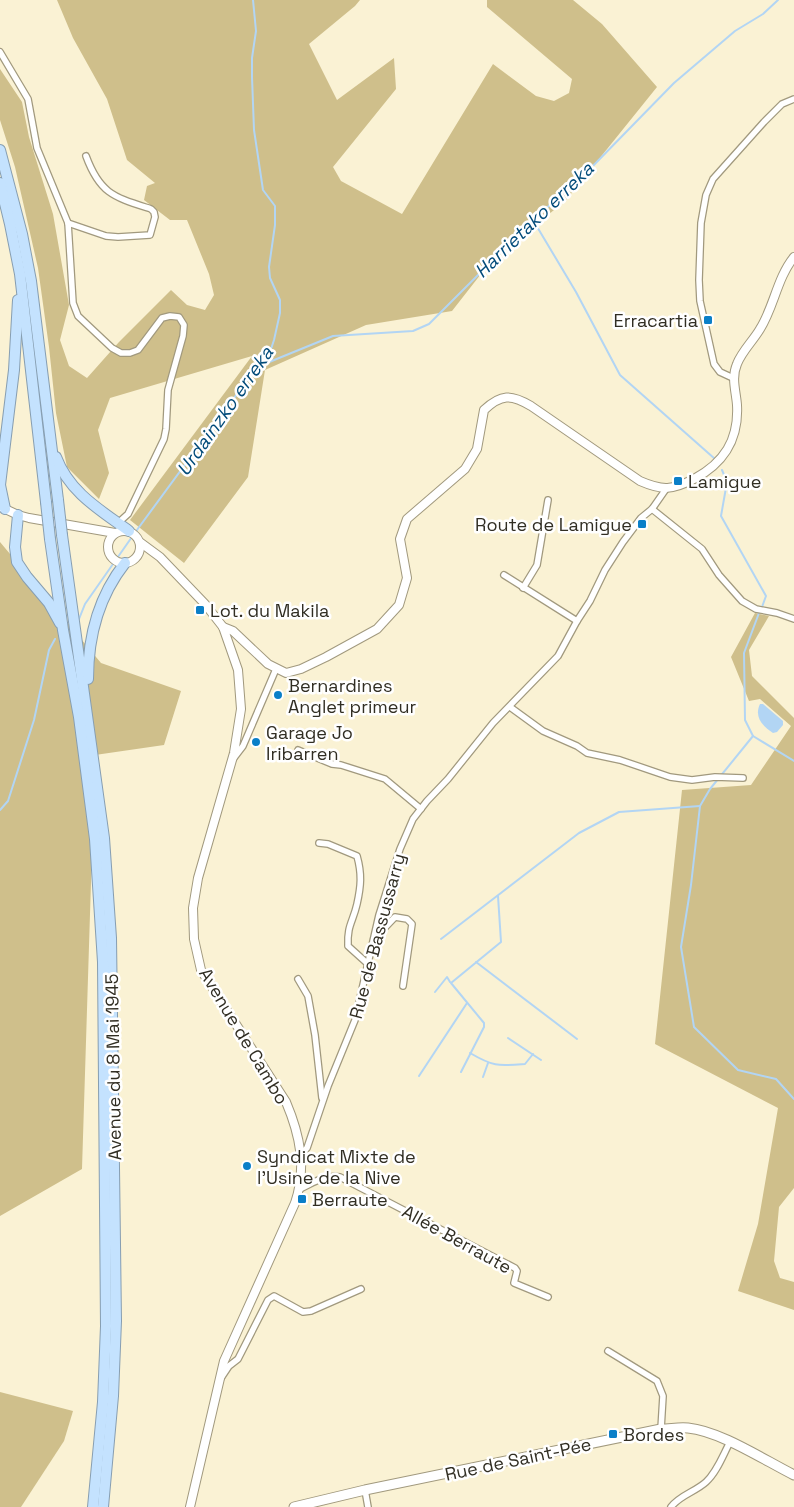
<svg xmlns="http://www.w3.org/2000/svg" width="794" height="1507" font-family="'Space Grotesk',sans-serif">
	<rect width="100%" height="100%" fill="#faf2d4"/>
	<g fill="#cfbf8b">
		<polygon points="57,0 360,0 355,6 309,44 337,100 394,58 396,89 333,167 341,181 402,214 493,64 536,96 554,101 569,93 572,79 487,7 487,0 573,0 602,24 657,87 566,200 488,265 452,311 366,325 265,370 248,477 184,563 130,520 252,356 110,398 98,430 109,473 99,499 67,467 56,413 49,347 38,268 15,167 0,120 0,69 22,102 29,137 53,214 69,305 60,340 69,366 87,378 119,342 171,290 187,305 205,310 214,295 209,274 187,220 170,220 144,200 147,186 155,183 127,160 107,99 73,38"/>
		<polygon points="0,542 101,663 181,691 164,745 95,755 82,1169 0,1216"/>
		<polygon points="755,613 769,616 749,650 752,676 794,718 794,1188 779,1207 774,1261 780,1278 794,1282 794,1310 738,1291 758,1224 778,1108 655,1044 682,790 751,785 791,726 760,699 749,701 731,657"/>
		<polygon points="0,1392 73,1411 64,1441 21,1507 0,1507"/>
	</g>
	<path fill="#b2d5f4" d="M760 704H763L783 721V725L777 732 773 733C762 726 754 716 760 704Z"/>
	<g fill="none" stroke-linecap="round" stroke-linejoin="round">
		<g stroke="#b2d5f4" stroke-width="2">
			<polyline points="533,220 576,292 620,375 715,459"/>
			<polyline points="257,367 333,336 413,331 429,324 533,220 587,172 674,83 735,31 763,14 778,0"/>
			<polyline points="722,470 727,482 721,516 766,596 762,607"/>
			<polyline points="759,613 744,653 745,720 753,736 794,761"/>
			<polyline points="79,619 85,604 134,534 256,368 270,352 274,340 280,313 280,300 270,278 269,267 275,225 275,206 263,190 254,130 252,77 252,58 256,31 253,0"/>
			<polyline points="753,736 710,789 700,806 691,885 681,947 694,1027 738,1070 776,1079 794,1099"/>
			<polyline points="0,810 8,801 34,720 49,650 55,639"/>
			<polyline points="441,939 579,833 619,812 700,806"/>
			<polyline points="476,962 577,1039"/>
			<polyline points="435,992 447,977 450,982"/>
			<polyline points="508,1038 541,1060"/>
			<path d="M470 1053C494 1067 498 1066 525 1064L533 1054"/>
			<polyline points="461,1072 484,1027 484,1023 451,983 501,942 498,896"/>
			<polyline points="419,1076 467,1003"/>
			<polyline points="483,1077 488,1063"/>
		</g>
		<defs>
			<g id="minor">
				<polyline points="0,52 28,99 37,148 68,223 73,303 78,316 112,348 121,353 130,353 138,350 162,318 170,316 179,317 184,325 183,336 168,390 166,429 164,439 128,514 118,523"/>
				<path d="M68 223 106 236 118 237 150 235 155 217 154 212 151 209C114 197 100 194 86 156"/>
				<polyline points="733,378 720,372 714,364 700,301 699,280 701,223 706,195 713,179 764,122 782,104 794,99"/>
				<polyline points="652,509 702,549 719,575 742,601 756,609 777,613 794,619"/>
				<polyline points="504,575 577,621"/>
				<polyline points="523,588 537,565 548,500"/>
				<polyline points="510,707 543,731 577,746 587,753 620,760 670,777 692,780 715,777 743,778"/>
				<polyline points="298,750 332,764 341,765 385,779 421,809"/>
				<polyline points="233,759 243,746 276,669"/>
				<path d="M319 843 328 844 357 856C362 874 361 886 357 904 353 922 347 925 348 946L368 964"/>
				<polyline points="374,939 395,917 407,919 412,924 403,986"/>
				<polyline points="298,979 308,996 315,1035 322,1098"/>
				<polyline points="302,1153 307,1148 328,1086 355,1020 379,915 400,849 413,819 427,801 448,779 493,723 558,656 577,621 590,601 605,570 623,542 641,518 652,509 666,489"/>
				<path d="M300 1189C313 1183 325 1174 340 1177L515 1268 517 1271 514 1283 548 1297"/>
				<polyline points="608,1351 657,1381 663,1396 661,1429"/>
				<polyline points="221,1378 229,1366 238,1359 268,1300 274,1296 303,1312 311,1311 361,1289"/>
				<polyline points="365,1490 368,1507"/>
				<path d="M671 1507C680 1495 695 1492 706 1482 717 1472 723 1455 730 1442"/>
			</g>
			<g id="tertiary">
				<polyline points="1,507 18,515 29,518 115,533"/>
				<circle cx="124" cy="547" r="16"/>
				<path d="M141 543 160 557 205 604 223 627 238 670 241 709 234 753 198 878 193 908 194 939 201 970 286 1102C300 1135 307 1168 295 1203L224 1361 190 1507"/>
				<path d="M223 627 233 631 268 664 286 673 301 669 326 657 377 629 399 605 407 578 400 539 407 519 465 469 477 449 484 410C501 394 511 394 531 406L640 481C663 491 672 490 694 479 724 463 739 440 737 405 736 391 731 378 737 364 742 351 753 341 760 329 774 307 777 278 794 257"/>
			</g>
			<path id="secondary" d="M294 1507 365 1490 661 1429C670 1429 679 1427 688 1428 720 1431 764 1460 794 1475"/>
			<g id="trunk">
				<polyline points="0,150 22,234 31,281 58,500"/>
				<polyline points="0,183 10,224 20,274 46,502"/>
				<path d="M56 457C69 492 100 510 129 531"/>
				<polyline points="5,509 0,485 14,370 18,300"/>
				<polyline points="18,515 15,547 17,562 27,577 49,603 60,623"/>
				<polyline points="62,535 104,838 111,938 116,1321 113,1396 103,1507"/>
				<polyline points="50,539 63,630 79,717 95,839 103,962 106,1326 103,1402 93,1507"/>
				<path d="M88 679C88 637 99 596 125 563"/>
			</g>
		</defs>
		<use href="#minor" stroke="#a1997e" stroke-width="8"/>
		<use href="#tertiary" stroke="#a1997e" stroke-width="10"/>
		<use href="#secondary" stroke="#a1997e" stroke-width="11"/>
		<use href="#trunk" stroke="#879eb1" stroke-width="12"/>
		<use href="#minor" stroke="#fff" stroke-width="5.5"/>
		<use href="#tertiary" stroke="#fff" stroke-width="8"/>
		<use href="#secondary" stroke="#fff" stroke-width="9"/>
		<use href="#trunk" stroke="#c4e2fe" stroke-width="10"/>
		<defs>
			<g id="trunk-bridge">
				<polyline points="58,500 62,535"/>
				<polyline points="46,502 50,539"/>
			</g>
		</defs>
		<use href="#trunk-bridge" stroke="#879eb1" stroke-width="12" stroke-linecap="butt"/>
		<use href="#trunk-bridge" stroke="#c4e2fe" stroke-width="10"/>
	</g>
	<g fill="#0a7fc8" stroke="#fff" stroke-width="2">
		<rect x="703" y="315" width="10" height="10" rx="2.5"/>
		<rect x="673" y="476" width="10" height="10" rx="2.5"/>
		<rect x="637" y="519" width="10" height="10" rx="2.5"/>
		<rect x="195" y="605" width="10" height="10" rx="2.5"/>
		<circle cx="278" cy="695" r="5"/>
		<circle cx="256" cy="742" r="5"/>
		<circle cx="247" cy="1166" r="5"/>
		<rect x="297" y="1194" width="10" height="10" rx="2.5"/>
		<rect x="608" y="1429" width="10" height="10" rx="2.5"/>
	</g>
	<g text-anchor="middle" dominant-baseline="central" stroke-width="5" stroke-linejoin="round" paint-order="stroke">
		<g font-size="18" fill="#312e23" stroke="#fff" text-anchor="start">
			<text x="698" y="320" text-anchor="end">Erracartia</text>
			<text x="688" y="481">Lamigue</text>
			<text x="632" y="524" text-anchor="end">Route de Lamigue</text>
			<text x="210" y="610">Lot. du Makila</text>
			<text x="288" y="685">Bernardines<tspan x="288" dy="21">Anglet primeur</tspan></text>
			<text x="266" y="732">Garage Jo<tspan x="266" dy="21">Iribarren</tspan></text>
			<text x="257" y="1156">Syndicat Mixte de<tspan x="257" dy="21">l'Usine de la Nive</tspan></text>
			<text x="312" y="1199">Berraute</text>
			<text x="623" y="1434">Bordes</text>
		</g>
		<g font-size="18" fill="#312e23" stroke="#fff">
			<text transform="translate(377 936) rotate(-75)">Rue de Bassussarry</text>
			<text transform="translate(244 1036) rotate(59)">Avenue de Cambo</text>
			<text transform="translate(113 1067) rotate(-91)">Avenue du 8 Mai 1945</text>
			<text transform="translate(457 1239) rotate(29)">Allée Berraute</text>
			<text transform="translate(518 1459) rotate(-12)">Rue de Saint-Pée</text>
		</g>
		<g font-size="19" font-style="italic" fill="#024b7a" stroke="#fff">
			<text transform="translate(534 220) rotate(-44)">Harrietako erreka</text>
			<text transform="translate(225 411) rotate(-55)">Urdainzko erreka</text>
		</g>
	</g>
</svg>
